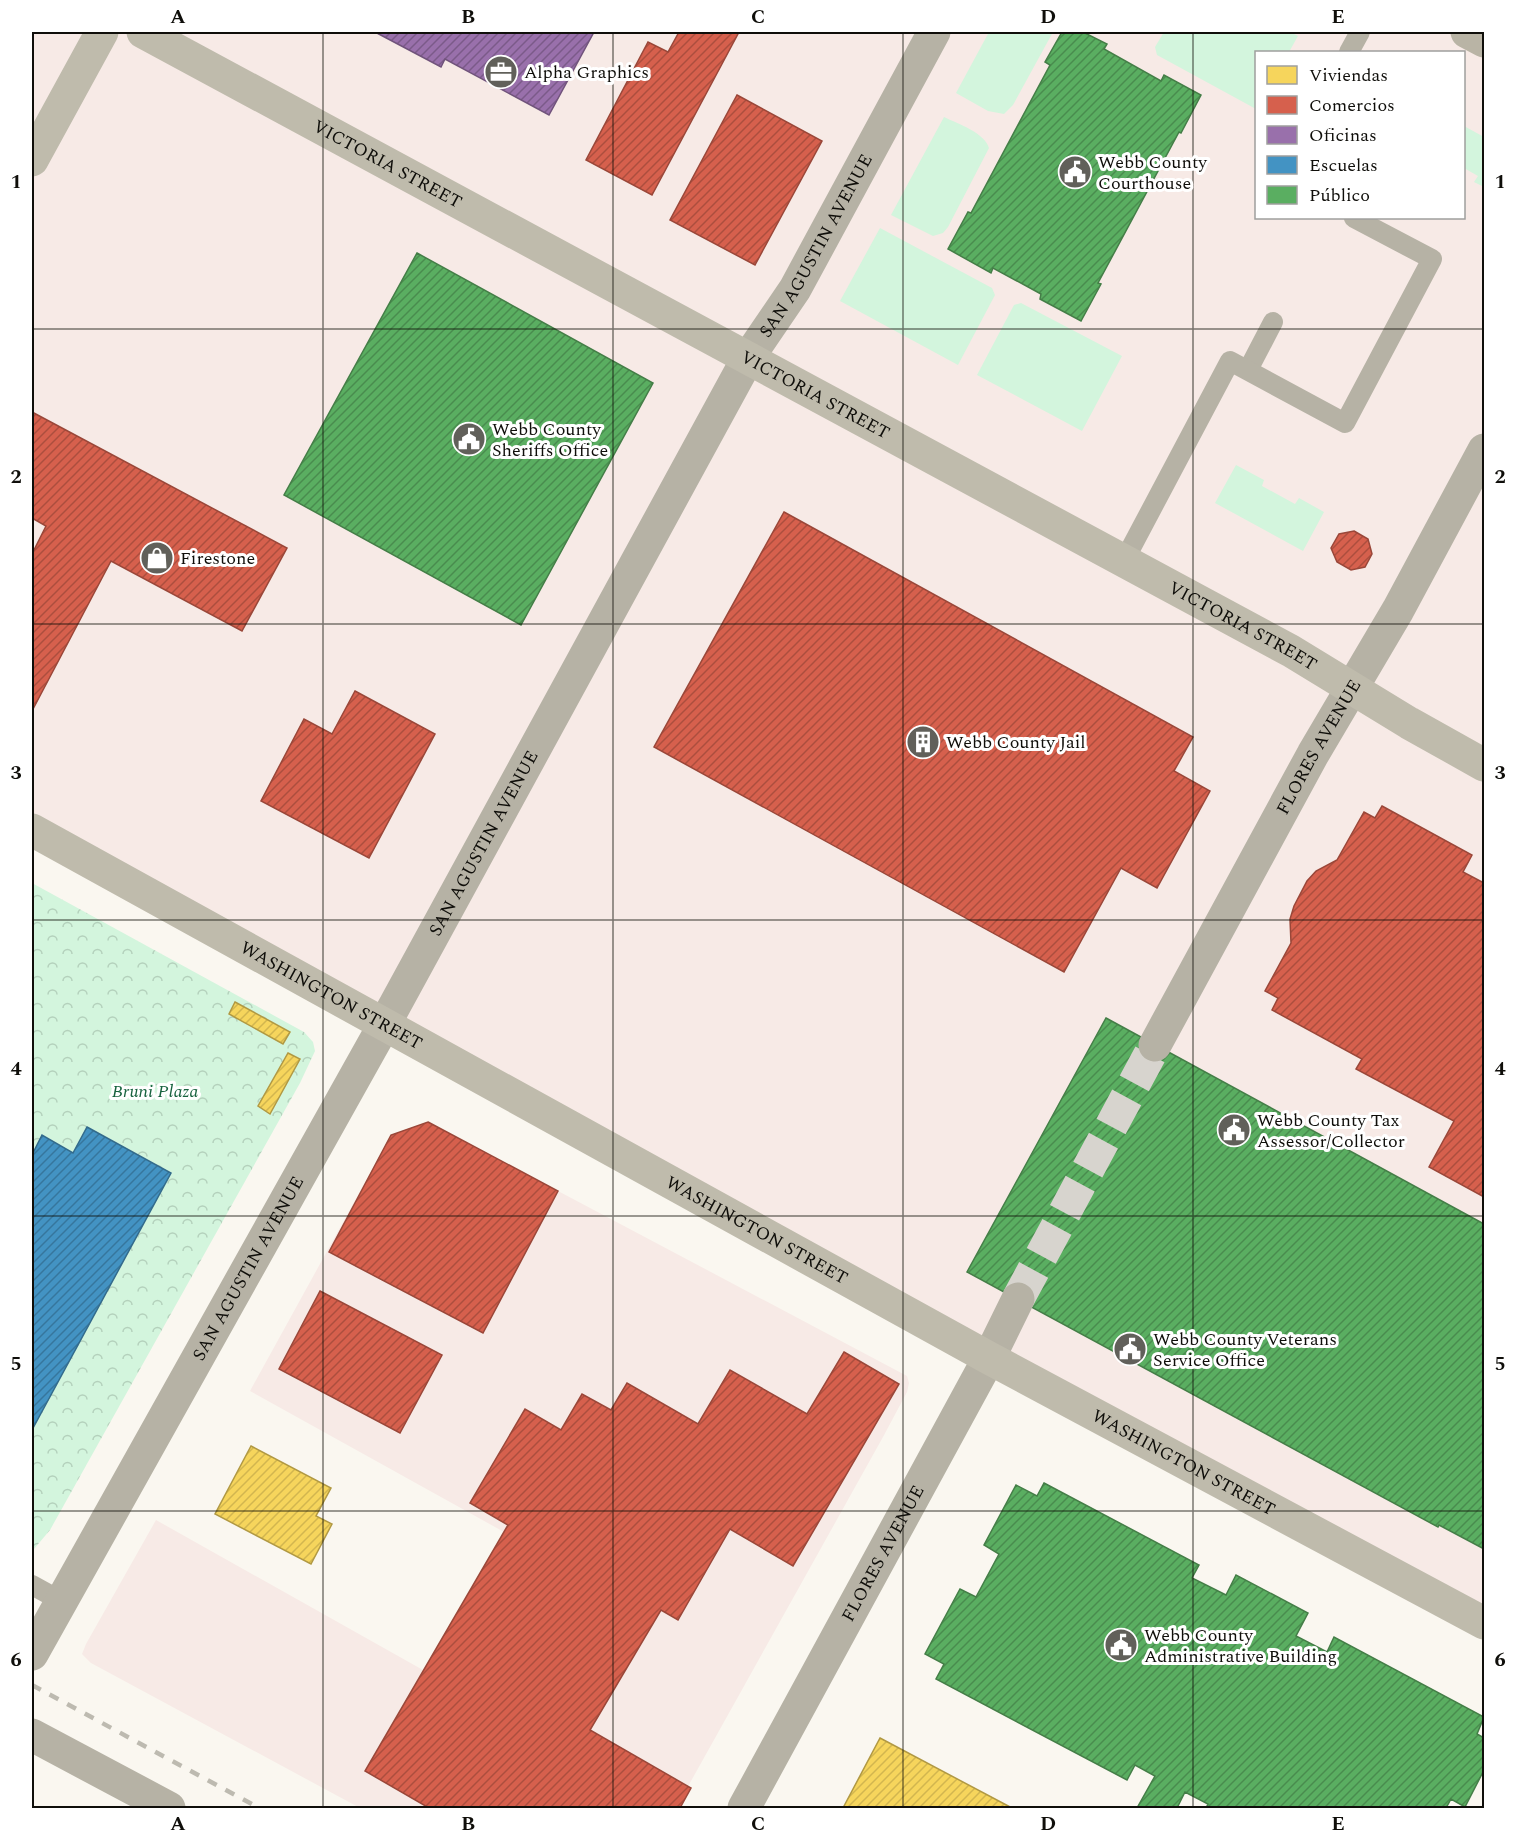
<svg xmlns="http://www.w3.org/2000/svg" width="1516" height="1840" font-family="Spectral,serif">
	<defs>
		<pattern id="forest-crowns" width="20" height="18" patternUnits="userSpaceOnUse" patternTransform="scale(1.5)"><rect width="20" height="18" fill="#d3f5dd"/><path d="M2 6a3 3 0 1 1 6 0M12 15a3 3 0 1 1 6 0" fill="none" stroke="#b4d1bc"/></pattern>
		<pattern id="homes-hatch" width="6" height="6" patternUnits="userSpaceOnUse" patternTransform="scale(1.5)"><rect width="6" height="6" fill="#f6d55c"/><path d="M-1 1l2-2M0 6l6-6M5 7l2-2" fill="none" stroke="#d2b64f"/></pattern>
		<pattern id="shops-hatch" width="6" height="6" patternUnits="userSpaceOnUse" patternTransform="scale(1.5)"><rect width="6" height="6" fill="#d6604d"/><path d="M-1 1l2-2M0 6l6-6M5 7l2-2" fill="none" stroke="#ac4e3e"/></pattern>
		<pattern id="offices-hatch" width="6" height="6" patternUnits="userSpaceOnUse" patternTransform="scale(1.5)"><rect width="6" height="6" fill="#9970ab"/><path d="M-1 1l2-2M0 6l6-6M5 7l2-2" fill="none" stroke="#7b5a89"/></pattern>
		<pattern id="schools-hatch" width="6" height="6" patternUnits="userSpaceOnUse" patternTransform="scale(1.5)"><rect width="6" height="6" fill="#4393c3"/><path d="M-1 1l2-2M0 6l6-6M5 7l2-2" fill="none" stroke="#36769d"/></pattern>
		<pattern id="public-hatch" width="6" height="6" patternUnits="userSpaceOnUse" patternTransform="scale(1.5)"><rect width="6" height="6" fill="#5aae61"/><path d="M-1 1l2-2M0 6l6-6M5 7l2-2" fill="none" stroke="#498c4e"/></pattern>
	</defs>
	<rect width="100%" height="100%" fill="#faf7f0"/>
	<g fill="#f7eae6" fill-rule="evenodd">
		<path d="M32 32H1484V1623L32 830ZM1256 52H1464V218H1256Z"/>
		<polygon points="428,1122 907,1376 909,1383 907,1392 883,1437 676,1808 360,1808 91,1663 82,1654 86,1644 156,1520 423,1670 504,1532 250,1391 391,1135"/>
	</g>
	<g fill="#d3f5dd">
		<polygon points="989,32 1053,32 1013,105 1004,114 988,111 956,93"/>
		<polygon points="1164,32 1290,32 1298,36 1289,52 1256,52 1256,109 1157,55 1155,47"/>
		<path d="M944 117C958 124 984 132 989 148L948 227 943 233 933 236 891 215Z"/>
		<polygon points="1464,126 1484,137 1484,187 1474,182 1478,176 1464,168"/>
		<polygon points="880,228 992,288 995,295 958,365 840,301"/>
		<polygon points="1021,303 1122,356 1082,431 977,375 1014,305"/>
		<polygon points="1236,465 1264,480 1262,486 1295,504 1299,498 1324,512 1303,551 1215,503"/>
	</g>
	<polygon fill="url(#forest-crowns)" points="32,883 304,1032 313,1042 315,1051 300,1083 50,1530 34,1549 32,1550"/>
	<g fill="url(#homes-hatch)" stroke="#b19943" stroke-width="1.5">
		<polygon points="235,1002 290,1032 283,1044 229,1014"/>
		<polygon points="288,1053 300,1059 270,1114 258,1106"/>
		<polygon points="251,1446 331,1488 316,1516 332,1524 311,1564 215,1514"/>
		<polygon points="880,1738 1012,1808 843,1808"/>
	</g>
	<g fill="url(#shops-hatch)" stroke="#9a4739" stroke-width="1.5">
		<polygon points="679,32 739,32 652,195 586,160 648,42 668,52"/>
		<polygon points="737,95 822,141 755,265 670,220"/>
		<polygon points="32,412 287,548 242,631 111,561 32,711 32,554 46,526 32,518"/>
		<polygon points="784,512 1193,737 1174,771 1210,791 1157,888 1121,868 1064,972 654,747"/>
		<polygon points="1354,531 1368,539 1372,554 1365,567 1351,570 1337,562 1331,548 1339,534"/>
		<polygon points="355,691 435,734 369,858 261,801 304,719 332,734"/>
		<polygon points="1382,806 1472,855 1463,872 1484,883 1484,1197 1429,1167 1454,1121 1356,1069 1362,1059 1272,1010 1278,998 1265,991 1291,943 1290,919 1294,906 1307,881 1316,871 1337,860 1364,812 1375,818"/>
		<polygon points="428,1122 558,1191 483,1333 329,1252 391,1135"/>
		<polygon points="320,1291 442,1355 400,1433 279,1369"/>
		<polygon points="844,1352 899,1384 793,1566 730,1529 678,1620 661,1610 590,1730 691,1788 680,1808 429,1808 365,1771 508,1525 470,1503 525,1409 561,1430 582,1394 611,1410 627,1383 698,1424 730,1370 807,1414"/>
	</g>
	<polygon fill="url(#offices-hatch)" stroke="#70537b" stroke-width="1.5" points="375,32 594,32 549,115 445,59 441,67"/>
	<polygon fill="url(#schools-hatch)" stroke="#336b8c" stroke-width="1.5" points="87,1127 171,1173 32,1430 32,1155 42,1135 73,1153"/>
	<g fill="url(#public-hatch)" stroke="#447e47" stroke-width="1.5">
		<polygon points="1062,32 1083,32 1107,44 1104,49 1161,81 1164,75 1201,95 1181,133 1179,132 1098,283 1101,284 1081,321 1040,299 1041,294 993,268 991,273 948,249 968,212 971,213 1050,65 1045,62"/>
		<polygon points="417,253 653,383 521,625 284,495"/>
		<polygon points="1106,1018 1484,1224 1484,1549 1439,1525 1438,1527 967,1272"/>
		<polygon points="1044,1483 1199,1565 1192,1578 1226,1595 1236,1575 1308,1613 1296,1636 1327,1652 1334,1637 1484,1717 1477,1734 1484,1738 1484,1770 1465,1807 1451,1799 1446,1808 1206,1808 1208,1804 1185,1792 1177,1808 1137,1808 1155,1776 1135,1765 1127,1780 936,1679 944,1664 925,1654 960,1589 976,1597 999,1554 984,1545 1016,1485 1037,1496"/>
	</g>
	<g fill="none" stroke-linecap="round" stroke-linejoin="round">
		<polyline stroke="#d7d4ce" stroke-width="33" stroke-dasharray="33 16" stroke-linecap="butt" points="1018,1299 1155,1045"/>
		<g stroke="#b6b2a5" stroke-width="20">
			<polyline points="1349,52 1360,32"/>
			<polyline points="1248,370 1273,322"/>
			<polyline points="1124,561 1230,361 1345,423 1432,259 1354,218"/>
			<polyline points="32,1585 61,1601"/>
		</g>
		<g stroke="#b6b2a5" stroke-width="33">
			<path id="s1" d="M1155 1045 1313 754 1398 610 1484 450"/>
			<path id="s2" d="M32 1654 384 1025 748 358 795 289 934 32"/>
			<polyline points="32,1735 169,1808"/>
			<path id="s3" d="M744 1808 989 1358 1018 1299"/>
		</g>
		<g stroke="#bfbbac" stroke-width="33">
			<path id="s4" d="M143 32 1291 651 1409 723 1484 765"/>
			<polyline points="32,160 102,32"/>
			<path id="s5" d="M32 830 989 1358 1484 1623"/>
		</g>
		<polyline stroke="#b9b4a5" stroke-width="33" points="1467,32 1484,41"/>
		<polyline stroke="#bdbab0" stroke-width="4.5" stroke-dasharray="10 10" stroke-linecap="butt" points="32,1685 259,1808"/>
	</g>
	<path fill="none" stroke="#0f0e0a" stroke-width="1.5" stroke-opacity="0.55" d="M323 32V1808M613 32V1808M903 32V1808M1193 32V1808M32 329H1484M32 624H1484M32 920H1484M32 1216H1484M32 1511H1484"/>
	<defs>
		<symbol id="office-disc" viewBox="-11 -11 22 22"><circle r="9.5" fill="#61605a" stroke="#fff"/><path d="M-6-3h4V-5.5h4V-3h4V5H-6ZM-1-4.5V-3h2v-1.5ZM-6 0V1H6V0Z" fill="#fff"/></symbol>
		<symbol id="civic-disc" viewBox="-11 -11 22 22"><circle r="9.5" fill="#61605a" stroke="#fff"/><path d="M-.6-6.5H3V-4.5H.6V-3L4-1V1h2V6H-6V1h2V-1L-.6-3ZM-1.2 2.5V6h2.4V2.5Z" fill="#fff"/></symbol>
		<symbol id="shop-disc" viewBox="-11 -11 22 22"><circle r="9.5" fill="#61605a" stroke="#fff"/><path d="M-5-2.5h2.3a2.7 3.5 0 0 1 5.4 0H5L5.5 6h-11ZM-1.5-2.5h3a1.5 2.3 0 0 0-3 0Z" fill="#fff"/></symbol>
		<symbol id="building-disc" viewBox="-11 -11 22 22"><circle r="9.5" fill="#61605a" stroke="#fff"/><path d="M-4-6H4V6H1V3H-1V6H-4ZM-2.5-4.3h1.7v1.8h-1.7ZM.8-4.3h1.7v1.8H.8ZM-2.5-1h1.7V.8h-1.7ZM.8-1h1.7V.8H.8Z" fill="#fff"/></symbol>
	</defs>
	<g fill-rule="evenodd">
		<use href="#office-disc" x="482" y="53" width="38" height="38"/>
		<use href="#civic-disc" x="1056" y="153" width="38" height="38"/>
		<use href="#civic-disc" x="450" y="420" width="38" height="38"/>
		<use href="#shop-disc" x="138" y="539" width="38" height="38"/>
		<use href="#building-disc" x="904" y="723" width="38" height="38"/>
		<use href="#civic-disc" x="1215" y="1111" width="38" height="38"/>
		<use href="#civic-disc" x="1111" y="1330" width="38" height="38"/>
		<use href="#civic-disc" x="1102" y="1626" width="38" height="38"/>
	</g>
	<g text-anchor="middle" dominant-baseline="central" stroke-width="6" stroke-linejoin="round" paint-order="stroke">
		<g font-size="18" fill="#0f0e0a" stroke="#fff" text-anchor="start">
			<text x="524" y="72">Alpha Graphics</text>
			<text x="1098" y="162">Webb County<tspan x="1098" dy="21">Courthouse</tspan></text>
			<text x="492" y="429">Webb County<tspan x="492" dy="21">Sheriffs Office</tspan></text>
			<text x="180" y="558">Firestone</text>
			<text x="946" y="742">Webb County Jail</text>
			<text x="1257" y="1120">Webb County Tax<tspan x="1257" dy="21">Assessor/Collector</tspan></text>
			<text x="1153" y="1339">Webb County Veterans<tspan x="1153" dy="21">Service Office</tspan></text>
			<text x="1144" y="1635">Webb County<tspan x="1144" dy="21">Administrative Building</tspan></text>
		</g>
		<g font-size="18" fill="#0f0e0a" stroke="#fff">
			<text stroke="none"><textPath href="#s4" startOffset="278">VICTORIA STREET</textPath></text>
			<text stroke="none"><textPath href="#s2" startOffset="1612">SAN AGUSTIN AVENUE</textPath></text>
			<text stroke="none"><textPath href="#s4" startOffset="764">VICTORIA STREET</textPath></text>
			<text stroke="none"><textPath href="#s4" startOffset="1250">VICTORIA STREET</textPath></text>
			<text stroke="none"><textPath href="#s1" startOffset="340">FLORES AVENUE</textPath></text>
			<text stroke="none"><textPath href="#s2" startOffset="928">SAN AGUSTIN AVENUE</textPath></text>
			<text stroke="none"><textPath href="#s5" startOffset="342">WASHINGTON STREET</textPath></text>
			<text stroke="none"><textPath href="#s5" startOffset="828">WASHINGTON STREET</textPath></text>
			<text stroke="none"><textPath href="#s2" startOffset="442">SAN AGUSTIN AVENUE</textPath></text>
			<text stroke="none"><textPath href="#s5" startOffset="1314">WASHINGTON STREET</textPath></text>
			<text stroke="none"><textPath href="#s3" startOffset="290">FLORES AVENUE</textPath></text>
		</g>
		<g font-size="18" font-style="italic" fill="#17623e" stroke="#fff">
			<text x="155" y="1091">Bruni Plaza</text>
		</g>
	</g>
	<rect width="1516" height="1840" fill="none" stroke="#ffffff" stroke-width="66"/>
	<rect x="1255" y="51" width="210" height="168" fill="#ffffff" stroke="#9f9f9d" stroke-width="1.5"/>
	<rect x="1267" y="66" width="30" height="18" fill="#f6d55c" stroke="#9f9f9d" stroke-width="1.5"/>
	<text x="1309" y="81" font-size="18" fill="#0f0e0a">Viviendas</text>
	<rect x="1267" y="96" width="30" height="18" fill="#d6604d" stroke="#9f9f9d" stroke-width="1.5"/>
	<text x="1309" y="111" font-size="18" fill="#0f0e0a">Comercios</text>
	<rect x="1267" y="126" width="30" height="18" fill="#9970ab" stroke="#9f9f9d" stroke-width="1.5"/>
	<text x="1309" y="141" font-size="18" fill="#0f0e0a">Oficinas</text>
	<rect x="1267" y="156" width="30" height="18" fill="#4393c3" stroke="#9f9f9d" stroke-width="1.5"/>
	<text x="1309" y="171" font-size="18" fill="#0f0e0a">Escuelas</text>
	<rect x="1267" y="186" width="30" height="18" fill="#5aae61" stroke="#9f9f9d" stroke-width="1.5"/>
	<text x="1309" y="201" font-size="18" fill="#0f0e0a">Público</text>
	<rect x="33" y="33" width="1450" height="1774" fill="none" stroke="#0f0e0a" stroke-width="2"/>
	<g font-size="20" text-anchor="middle" font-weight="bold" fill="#0f0e0a">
		<text x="178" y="23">A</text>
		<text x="468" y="23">B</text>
		<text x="758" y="23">C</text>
		<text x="1048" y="23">D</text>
		<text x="1338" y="23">E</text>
		<text x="16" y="188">1</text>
		<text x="1500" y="188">1</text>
		<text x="16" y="483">2</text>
		<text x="1500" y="483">2</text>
		<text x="16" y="779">3</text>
		<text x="1500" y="779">3</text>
		<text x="16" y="1075">4</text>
		<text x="1500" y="1075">4</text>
		<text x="16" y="1370">5</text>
		<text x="1500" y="1370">5</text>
		<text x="16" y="1666">6</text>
		<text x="1500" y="1666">6</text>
		<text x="178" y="1830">A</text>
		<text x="468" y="1830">B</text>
		<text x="758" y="1830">C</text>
		<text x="1048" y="1830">D</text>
		<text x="1338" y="1830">E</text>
	</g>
</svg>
